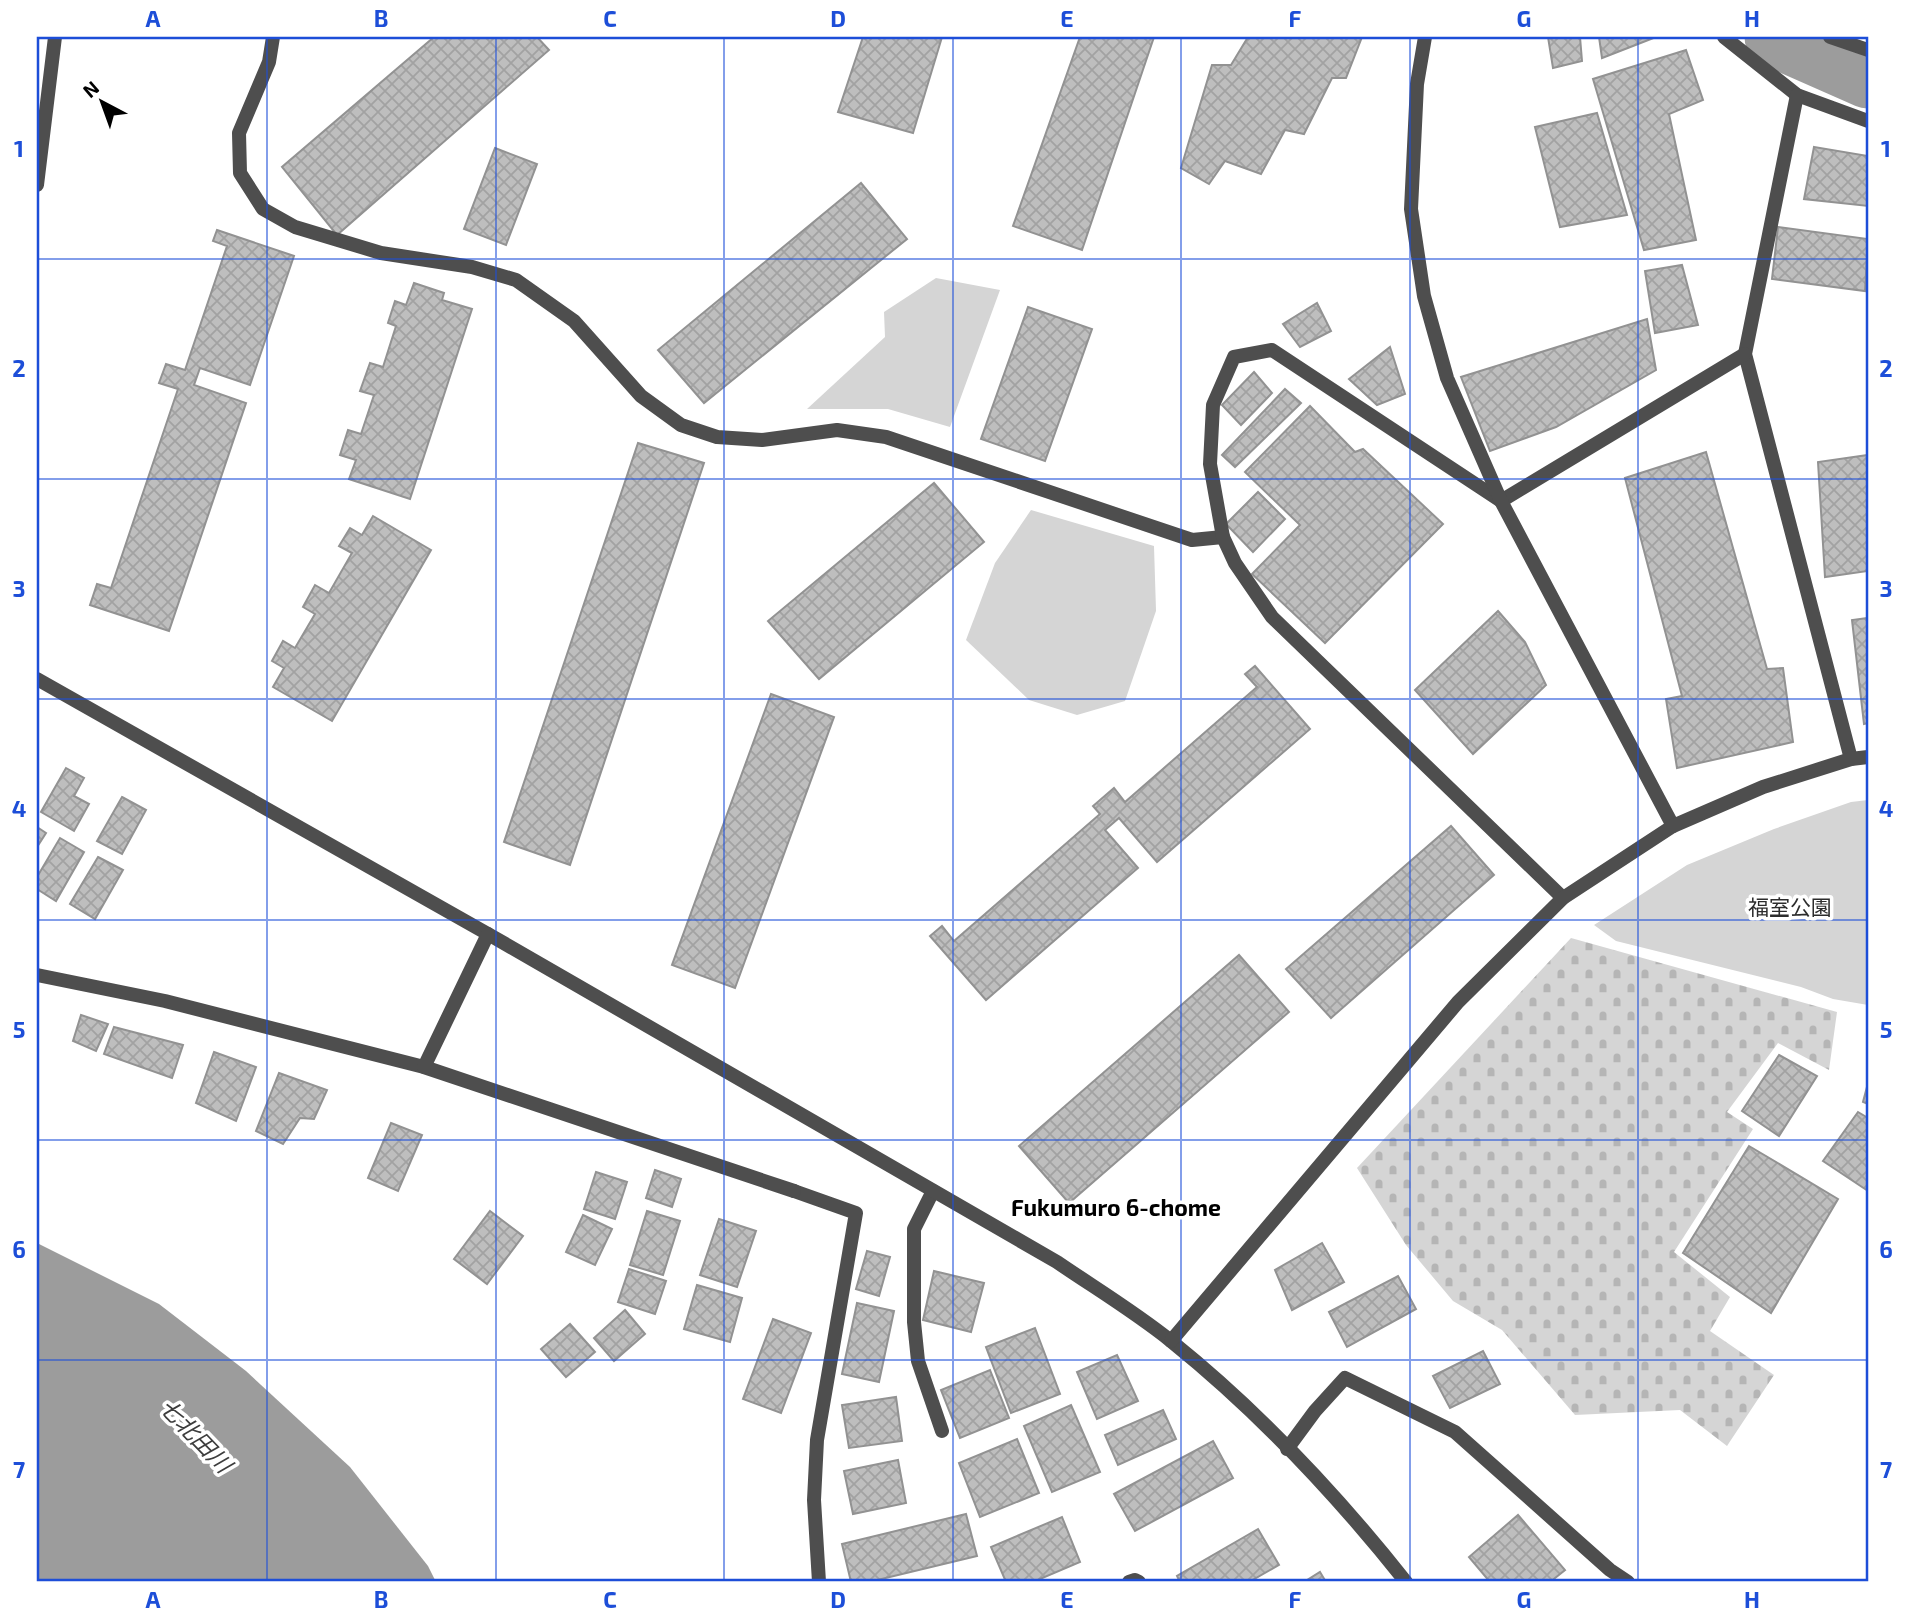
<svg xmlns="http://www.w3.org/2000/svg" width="1905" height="1619" font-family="'Exo 2','Noto Sans JP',sans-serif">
	<defs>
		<pattern id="cemetery-stones" width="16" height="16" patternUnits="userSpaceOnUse" patternTransform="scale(1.75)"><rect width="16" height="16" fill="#d5d5d5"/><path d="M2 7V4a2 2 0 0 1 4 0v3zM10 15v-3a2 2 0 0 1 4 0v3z" fill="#b5b5b5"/></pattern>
		<pattern id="building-cross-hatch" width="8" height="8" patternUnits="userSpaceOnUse" patternTransform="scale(1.75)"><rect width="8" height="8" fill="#bebebe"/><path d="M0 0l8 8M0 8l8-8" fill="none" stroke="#a2a2a2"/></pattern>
	</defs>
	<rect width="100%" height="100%" fill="#fff"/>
	<polygon fill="url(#cemetery-stones)" points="1571,938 1837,1012 1829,1070 1778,1043 1727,1112 1753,1129 1674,1252 1730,1297 1710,1331 1774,1375 1727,1446 1680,1410 1575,1415 1502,1330 1453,1301 1406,1245 1357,1168"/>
	<g fill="#d5d5d5">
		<polygon points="936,278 1000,290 950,427 888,409 807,409 885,337 884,312"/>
		<polygon points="1031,510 1154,546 1156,611 1125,701 1077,715 1029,700 966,640 995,563"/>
		<polygon points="1868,800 1868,1005 1833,999 1801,987 1616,941 1594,925 1687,865 1774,829 1851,802"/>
	</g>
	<polygon fill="#9c9c9c" points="37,1243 159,1304 246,1371 350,1467 428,1566 436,1582 37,1582"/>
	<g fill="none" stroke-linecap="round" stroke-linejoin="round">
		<polyline stroke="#9c9c9c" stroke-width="61" points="1775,37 1868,78"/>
	</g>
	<g fill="url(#building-cross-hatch)" stroke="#929292" stroke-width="2">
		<polygon points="434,37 537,37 549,50 337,235 282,167"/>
		<polygon points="863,37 942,37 913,133 838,112"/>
		<polygon points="1080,37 1154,37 1082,250 1013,226"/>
		<polygon points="1248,37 1362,37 1346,78 1332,78 1304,134 1285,130 1261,174 1225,161 1209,184 1181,168 1212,65 1231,65"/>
		<polygon points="1548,37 1580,37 1582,61 1553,68"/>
		<polygon points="1599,37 1656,37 1602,58"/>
		<polygon points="1686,50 1703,100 1669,114 1696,240 1644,250 1593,79"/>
		<polygon points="1597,113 1627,215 1560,227 1535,127"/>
		<polygon points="1814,147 1868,156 1868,206 1804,199"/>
		<polygon points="495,148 537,164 506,245 464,229"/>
		<polygon points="861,183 907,239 704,403 658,350"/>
		<polygon points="1778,227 1868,239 1865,291 1772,279"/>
		<polygon points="217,230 294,256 250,385 200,368 194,385 246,403 169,631 90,605 97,584 111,588 178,389 159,383 166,364 185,370 227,246 213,241"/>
		<polygon points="1682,265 1698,325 1655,333 1645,271"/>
		<polygon points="414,283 444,293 442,300 472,309 410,499 349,479 356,460 340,455 348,430 361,434 374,395 360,391 370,363 383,367 396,326 388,323 395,301 406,305"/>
		<polygon points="1317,303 1331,331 1300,347 1283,324"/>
		<polygon points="1028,307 1092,329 1045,461 981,439"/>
		<polygon points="1647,319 1656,370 1556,427 1490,451 1461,377"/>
		<polygon points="1390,347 1405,394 1377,405 1349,379"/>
		<polygon points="1254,372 1272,393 1241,425 1222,405"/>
		<polygon points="1285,389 1301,403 1235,467 1222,455"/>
		<polygon points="1310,406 1355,452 1363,449 1443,524 1325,643 1252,574 1300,525 1245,472"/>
		<polygon points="638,443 704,463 570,865 504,842"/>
		<polygon points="1706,452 1767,669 1783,668 1793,742 1677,768 1666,699 1682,696 1625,478"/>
		<polygon points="1868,455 1868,571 1825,577 1818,462"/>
		<polygon points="934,483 984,542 819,679 768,621"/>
		<polygon points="1258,492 1285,519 1253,552 1226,524"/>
		<polygon points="373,516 431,550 332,721 273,687 284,668 272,661 283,641 295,648 315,614 303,607 315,585 329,593 352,553 339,546 350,528 362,535"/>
		<polygon points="1498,611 1525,642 1546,685 1473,754 1415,690"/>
		<polygon points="1868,618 1868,723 1864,724 1852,620"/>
		<polygon points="1255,666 1310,729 1157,862 1119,818 1105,830 1138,868 986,1000 930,936 942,926 954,941 1100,814 1093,806 1114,788 1125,802 1257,687 1245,674"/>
		<polygon points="771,694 834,717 735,988 672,965"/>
		<polygon points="66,768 84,778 74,796 89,804 74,831 41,812"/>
		<polygon points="122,797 146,810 122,854 97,841"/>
		<polygon points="1451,826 1494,875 1331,1018 1286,969"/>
		<polygon points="37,827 46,833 37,847"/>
		<polygon points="60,838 84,852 56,901 37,889 37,877"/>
		<polygon points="98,857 123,870 95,919 70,904"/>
		<polygon points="1239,955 1289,1012 1069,1203 1019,1146"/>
		<polygon points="81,1015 108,1024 96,1051 73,1041"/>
		<polygon points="114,1027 183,1045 172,1078 104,1054"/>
		<polygon points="214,1052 256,1067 236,1121 196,1103"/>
		<polygon points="1779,1055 1817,1076 1779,1136 1742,1111"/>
		<polygon points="279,1073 327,1090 314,1119 300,1118 283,1144 256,1131"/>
		<polygon points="1868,1083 1868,1104 1863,1102"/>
		<polygon points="1858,1112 1868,1118 1868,1191 1823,1161"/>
		<polygon points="391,1123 422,1135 398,1191 368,1178"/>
		<polygon points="1749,1146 1838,1199 1771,1313 1683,1253"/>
		<polygon points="655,1170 681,1179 672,1207 646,1198"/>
		<polygon points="596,1172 627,1182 615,1219 584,1209"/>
		<polygon points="490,1211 523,1236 487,1284 454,1259"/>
		<polygon points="647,1211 680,1221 663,1275 630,1265"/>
		<polygon points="583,1215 612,1229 595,1265 566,1252"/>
		<polygon points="719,1219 756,1231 737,1287 700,1275"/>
		<polygon points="1322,1243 1344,1282 1292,1310 1275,1270"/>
		<polygon points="867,1251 890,1257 879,1296 856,1289"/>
		<polygon points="629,1269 666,1281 655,1314 618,1302"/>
		<polygon points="934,1271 984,1283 971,1332 923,1320"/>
		<polygon points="1398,1276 1416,1309 1347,1347 1329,1312"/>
		<polygon points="697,1285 742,1298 730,1342 684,1329"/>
		<polygon points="857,1303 894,1311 879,1382 842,1374"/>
		<polygon points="625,1310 645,1334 614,1361 594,1338"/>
		<polygon points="773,1319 811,1333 781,1413 743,1399"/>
		<polygon points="570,1324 595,1352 566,1377 541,1349"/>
		<polygon points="1035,1328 1060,1394 1011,1413 986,1347"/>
		<polygon points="1483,1351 1500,1384 1450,1408 1433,1376"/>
		<polygon points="1117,1355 1138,1401 1097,1419 1077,1372"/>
		<polygon points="990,1370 1009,1418 960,1438 941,1390"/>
		<polygon points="896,1397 902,1441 849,1448 842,1405"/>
		<polygon points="1071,1405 1100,1472 1052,1492 1024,1426"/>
		<polygon points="1163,1410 1176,1439 1118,1465 1105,1435"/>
		<polygon points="1017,1439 1039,1493 980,1517 959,1463"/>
		<polygon points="1213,1441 1233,1478 1135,1531 1114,1494"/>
		<polygon points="898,1460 906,1503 853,1514 844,1471"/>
		<polygon points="966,1514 977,1556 869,1582 851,1582 842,1544"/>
		<polygon points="1518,1515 1565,1570 1550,1582 1490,1582 1469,1557"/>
		<polygon points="1062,1517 1080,1562 1033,1582 1006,1582 991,1547"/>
		<polygon points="1258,1529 1279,1565 1249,1582 1180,1582 1177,1576"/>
		<polygon points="1320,1572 1326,1582 1304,1582"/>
	</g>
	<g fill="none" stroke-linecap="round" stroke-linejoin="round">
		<polyline stroke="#4e4e4e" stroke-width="14" points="273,37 269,62 239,133 240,173 263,209 295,227 381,253 472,267 516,280 574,321 641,396 681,425 717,437 762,440 837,430 886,437 1192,540 1223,537"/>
		<g stroke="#4e4e4e" stroke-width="14">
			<polyline points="1724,37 1797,95 1868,121"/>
			<polyline points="1830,37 1868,50"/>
			<polyline points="1797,95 1745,354 1851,759"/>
			<polyline points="37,185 55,37"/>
			<polyline points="1563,898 1272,617 1235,563 1223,537 1210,464 1213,405 1234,357 1272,350 1501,501 1745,354"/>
			<polyline points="794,1191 856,1213 817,1440 814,1500 819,1582"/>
			<polyline points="933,1191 914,1229 914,1322 918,1361 942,1431"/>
			<polyline points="1287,1449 1315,1411 1345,1378 1455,1432 1610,1570 1628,1582"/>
			<polyline points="1129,1582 1135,1580 1139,1582"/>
		</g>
		<g stroke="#4e4e4e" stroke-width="14">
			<polyline points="1425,37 1417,84 1411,209 1424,296 1447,378 1501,501 1673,826"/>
			<path d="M37 679 488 934 1057 1262C1095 1288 1135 1312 1171 1341 1258 1411 1337 1495 1406 1582"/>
			<polyline points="37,975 165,1001 424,1067 794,1191"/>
			<polyline points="424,1067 488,934"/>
			<polyline points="1171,1341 1458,1002 1563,898 1673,826 1763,787 1851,759 1868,757"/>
		</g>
	</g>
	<path fill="none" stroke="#1d4ed8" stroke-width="2" stroke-opacity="0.55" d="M267 37V1582M496 37V1582M724 37V1582M953 37V1582M1181 37V1582M1410 37V1582M1638 37V1582M37 259H1868M37 479H1868M37 699H1868M37 920H1868M37 1140H1868M37 1360H1868"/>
	<g text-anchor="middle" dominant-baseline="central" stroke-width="7" stroke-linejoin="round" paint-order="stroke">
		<g font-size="21" fill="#2c2c2c" stroke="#fff">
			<text x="1790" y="906">福室公園</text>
		</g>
		<g font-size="23" font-weight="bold" fill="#000" stroke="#fff">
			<text x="1116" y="1207">Fukumuro 6-chome</text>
		</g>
		<g font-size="23" font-style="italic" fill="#3d3d3d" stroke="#fff">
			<text transform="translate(196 1435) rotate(46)">七北田川</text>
		</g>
	</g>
	<rect width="1905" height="1619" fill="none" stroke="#ffffff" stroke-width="77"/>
	<g transform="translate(102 102) rotate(319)" stroke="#ffffff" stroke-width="5" paint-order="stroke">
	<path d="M0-5L12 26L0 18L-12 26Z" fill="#000000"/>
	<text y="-10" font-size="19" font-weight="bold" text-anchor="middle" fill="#000000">N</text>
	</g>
	<rect x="38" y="38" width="1829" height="1542" fill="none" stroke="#1d4ed8" stroke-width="2.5"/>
	<g font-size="23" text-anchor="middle" font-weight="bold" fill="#1d4ed8">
		<text x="153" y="27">A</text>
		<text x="381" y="27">B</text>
		<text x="610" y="27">C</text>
		<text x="838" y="27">D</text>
		<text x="1067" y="27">E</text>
		<text x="1295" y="27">F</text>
		<text x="1524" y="27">G</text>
		<text x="1752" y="27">H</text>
		<text x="19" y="157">1</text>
		<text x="1886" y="157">1</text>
		<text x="19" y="377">2</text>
		<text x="1886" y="377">2</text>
		<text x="19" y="597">3</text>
		<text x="1886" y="597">3</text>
		<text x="19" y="817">4</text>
		<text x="1886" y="817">4</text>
		<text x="19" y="1038">5</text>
		<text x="1886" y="1038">5</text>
		<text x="19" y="1258">6</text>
		<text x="1886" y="1258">6</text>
		<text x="19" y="1478">7</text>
		<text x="1886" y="1478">7</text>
		<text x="153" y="1608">A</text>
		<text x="381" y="1608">B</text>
		<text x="610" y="1608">C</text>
		<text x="838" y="1608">D</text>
		<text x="1067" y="1608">E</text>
		<text x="1295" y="1608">F</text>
		<text x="1524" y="1608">G</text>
		<text x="1752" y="1608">H</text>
	</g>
</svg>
